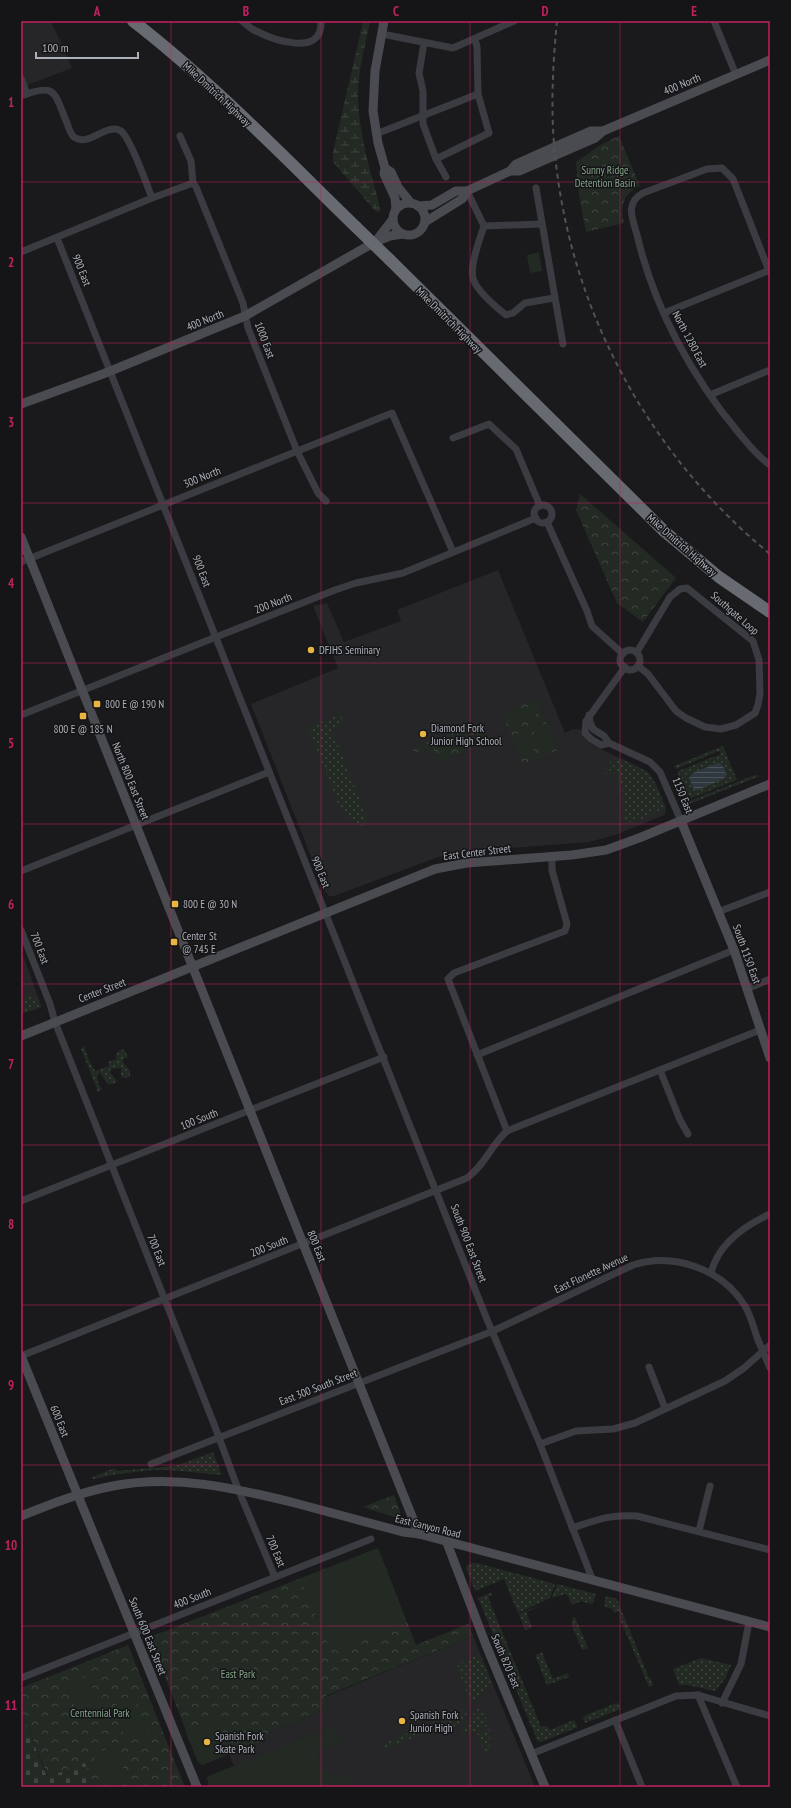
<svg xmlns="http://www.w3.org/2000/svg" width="791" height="1808" font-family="'PT Sans Narrow',sans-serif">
	<defs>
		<pattern id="grass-dots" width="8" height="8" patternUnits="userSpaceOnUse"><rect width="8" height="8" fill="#222a23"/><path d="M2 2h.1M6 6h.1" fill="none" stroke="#3f4641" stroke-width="1.8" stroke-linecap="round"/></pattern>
		<pattern id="wetland-marsh" width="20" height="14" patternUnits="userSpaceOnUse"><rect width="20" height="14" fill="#222a23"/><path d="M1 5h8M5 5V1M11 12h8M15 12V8" fill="none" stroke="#3f4641"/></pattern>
		<pattern id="cemetery-stones" width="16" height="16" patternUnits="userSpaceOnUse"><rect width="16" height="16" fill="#222a23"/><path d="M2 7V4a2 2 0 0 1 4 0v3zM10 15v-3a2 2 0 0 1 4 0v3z" fill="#3f4641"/></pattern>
		<pattern id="park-crowns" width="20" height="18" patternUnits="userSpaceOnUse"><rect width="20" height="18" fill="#222a23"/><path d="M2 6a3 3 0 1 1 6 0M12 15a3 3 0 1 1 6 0" fill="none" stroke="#3f4641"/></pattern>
		<pattern id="water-rules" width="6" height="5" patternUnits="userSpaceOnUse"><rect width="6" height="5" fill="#30383f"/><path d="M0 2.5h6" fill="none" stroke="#4b5259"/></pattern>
	</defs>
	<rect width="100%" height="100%" fill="#1a1a1c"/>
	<g fill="#262629">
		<polygon points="21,21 51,21 72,68 25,86 21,96"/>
		<polygon points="498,570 565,733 573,729 582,730 586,739 595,746 647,771 655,782 666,808 665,814 662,816 615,835 589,842 474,851 438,857 334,896 329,896 324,890 251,704 338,668 313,606 327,603 344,642 401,621 397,610"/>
		<polygon points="21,950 41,1005 41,1007 21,1014"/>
		<polygon points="473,1636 535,1787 208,1787 208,1780 206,1779 209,1776 234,1766 229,1755 269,1739 268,1733 328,1708 325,1697"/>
	</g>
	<g fill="url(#grass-dots)">
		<polygon points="338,715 341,715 344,723 331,728 367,818 364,826 358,825 340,808 308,728"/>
		<polygon points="723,746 737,780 689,799 678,775 678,771 721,754 719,751 676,769 674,766"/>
		<path d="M615 758H619C653 773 652 774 666 808L633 823 623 819 622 784 616 782 620 777 610 770 606 774H605L611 760Z"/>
		<polygon points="756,775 760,776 687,805 689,801 752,776"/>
		<polygon points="21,994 38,999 41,1007 21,1014"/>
		<path d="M84 1045 88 1058 95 1071 109 1066 108 1062 117 1059 116 1056 117 1052 124 1049 128 1057 123 1059V1062L130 1071V1077L123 1078 121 1076V1068L111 1069 110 1072 117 1081 114 1084H108L99 1072C95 1078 99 1085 102 1089L98 1092 81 1049Z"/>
		<polygon points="213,1452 222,1475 169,1470 153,1470 118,1474 93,1479 91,1478 114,1468 117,1471 175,1466"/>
		<polygon points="473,1563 477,1563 555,1584 550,1598 518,1613 504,1579 475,1591 466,1568 467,1565"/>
		<polygon points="557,1584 596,1594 593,1603 591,1604 581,1601 572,1605 568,1596 565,1594 552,1598"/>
		<polygon points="491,1593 493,1595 488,1597 541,1727 547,1726 550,1730 574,1720 578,1727 543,1741 539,1742 537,1740 478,1598"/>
		<polygon points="606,1596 617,1599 649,1678 651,1678 653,1685 649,1687 619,1617 621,1616 619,1611 614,1613 612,1609 604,1606"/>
		<polygon points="547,1602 526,1612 532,1626 531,1628 525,1630 519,1614"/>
		<polygon points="575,1617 588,1648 582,1650 571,1623 573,1622 572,1618"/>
		<polygon points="542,1652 553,1679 568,1673 569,1677 547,1685 535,1655"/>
		<polygon points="479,1655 480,1659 482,1658 491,1682 477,1698 473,1700 472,1705 457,1667 460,1663"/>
		<polygon points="701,1658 731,1665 725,1679 715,1691 688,1685 679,1685 673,1669"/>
		<polygon points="616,1703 619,1704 621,1709 585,1723 583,1719 584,1716"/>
		<polygon points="481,1706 489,1725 464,1736 460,1730"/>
		<polygon points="468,1708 469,1711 456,1727 443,1724 441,1719"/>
		<polygon points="437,1721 440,1727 384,1749 382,1744"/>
		<polygon points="490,1729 490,1750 485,1752 477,1734"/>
	</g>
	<path fill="url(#wetland-marsh)" d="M370 21C365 46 358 71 358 97 359 136 371 173 381 211L376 212 333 162V152L363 22Z"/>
	<polygon fill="url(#cemetery-stones)" points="21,1711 47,1777 85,1762 95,1787 21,1787"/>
	<g fill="url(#park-crowns)">
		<path d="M619 136 640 186C623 193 620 207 624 223L586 232 579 196 576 162 602 144Z"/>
		<polygon points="580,494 676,578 643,622 617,603 576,510"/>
		<polygon points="536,699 558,750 523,764 502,713"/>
		<polygon points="465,728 474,730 506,745 496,749 483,743 438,761 432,746 414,754 412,748"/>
		<polygon points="394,1495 401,1515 400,1519 363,1507"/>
		<polygon points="378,1548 416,1645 468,1624 473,1636 325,1696 328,1708 268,1733 269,1739 202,1765 198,1762 150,1637"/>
		<polygon points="128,1645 185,1787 95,1787 85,1763 48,1777 21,1711 21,1688"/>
	</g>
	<g fill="#222a23">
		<polygon points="539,252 542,271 530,273 527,255"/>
		<polygon points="532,705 536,715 514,724 510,714"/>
		<polygon points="543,723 552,746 542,750 532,727"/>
		<polygon points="525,730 535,753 524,757 515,735"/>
		<polygon points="378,1548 407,1623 338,1651 329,1647 301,1579"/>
		<polygon points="88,1676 101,1711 80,1720 66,1685"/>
		<polygon points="134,1698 148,1733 126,1741 113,1706"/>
		<polygon points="216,1718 229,1754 202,1765 198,1762 185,1731"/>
		<polygon points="331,1727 342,1740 327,1747 326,1746 316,1750 322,1766 330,1775 338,1773 340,1778 348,1774 352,1786 359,1784 361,1787 208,1787 208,1780 206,1779 209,1776"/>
		<polygon points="115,1746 128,1781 112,1787 106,1787 93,1754"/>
	</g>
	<path fill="url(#water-rules)" d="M718 763C724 765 725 769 726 776L723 779 698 790 694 789 689 778 693 773Z"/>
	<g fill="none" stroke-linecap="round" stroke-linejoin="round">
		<g stroke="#3b3c41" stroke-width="7">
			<path d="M242 21C246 24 250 28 254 30 273 40 323 58 321 21"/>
			<polyline points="714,21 736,75"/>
			<polyline points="382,34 453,48 514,21"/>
			<polyline points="424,43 419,73 423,91 423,124 436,159 446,177"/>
			<polyline points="21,78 27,94"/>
			<path d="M21 96C57 82 54 93 67 123 69 128 70 134 74 137 89 148 106 122 121 131 130 137 147 185 152 198"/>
			<polyline points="376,134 478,94"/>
			<polyline points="180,136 191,161 193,183"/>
			<polyline points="436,159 489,133 478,94 477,47 475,39"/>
			<polyline points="193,183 196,187 243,303 248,328 297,451 318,493 326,501"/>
			<polyline points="536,188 563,344"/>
			<path d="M467 191 484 226C480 239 468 269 474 281 479 293 496 307 506 315L513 313 525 303 554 298"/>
			<polyline points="484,226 542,224"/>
			<polyline points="57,238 486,1317 540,1444 593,1581"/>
			<polyline points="21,252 152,198 193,183"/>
			<path d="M769 271 733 179 722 168 707 169 643 193C623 204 634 221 638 239 655 309 692 377 738 432 748 444 757 456 770 465"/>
			<polyline points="664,313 770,270"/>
			<polyline points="710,395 770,370"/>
			<polyline points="453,438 489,424 516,449 540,506"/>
			<circle cx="543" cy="514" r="9"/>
			<polyline points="547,522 587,611 592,626 623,654"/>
			<polyline points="21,562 392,413 453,552"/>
			<circle cx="630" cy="660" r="10"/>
			<polyline points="637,652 670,597 680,589 687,588 753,641 759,660 760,693 758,705 755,713 736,725 721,729 705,727 686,718 676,711 648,674 638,666"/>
			<polyline points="21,715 216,637 335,590 356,583 403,573 536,518"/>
			<polyline points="589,715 590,722 593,729 604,736 609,743 650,762 660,772 681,821"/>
			<polyline points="609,743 601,745 591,739 585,733 586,721 625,667"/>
			<polyline points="21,871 269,772"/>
			<polyline points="718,912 770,892"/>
			<polyline points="21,930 50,1004 55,1022 214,1424 238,1489 275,1577"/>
			<polyline points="747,989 770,979"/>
			<polyline points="477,1055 734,950"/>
			<polyline points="660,1070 680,1120 688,1134"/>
			<polyline points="507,1131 448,979 454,973 565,931 567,924 552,870 552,857"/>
			<polyline points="21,1201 384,1057"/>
			<path d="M711 1273C718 1244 744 1226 770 1214"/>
			<path d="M21 1356 467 1178C485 1165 491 1145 507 1131L760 1030"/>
			<polyline points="649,1367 665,1408"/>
			<polyline points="540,1444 576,1431 613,1429 635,1423 725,1381 744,1368 770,1345"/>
			<path d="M151 1464 493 1331 633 1265C674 1252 722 1269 745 1306 751 1316 754 1329 758 1340 762 1349 766 1358 770 1368"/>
			<path d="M572 1528C597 1520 609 1514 637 1516L770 1550"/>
			<polyline points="699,1531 710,1486"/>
			<polyline points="21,1678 371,1539"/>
			<polyline points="698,1695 737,1787"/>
			<polyline points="722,1703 741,1664 749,1622"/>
			<polyline points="615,1720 642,1787"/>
			<polyline points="531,1754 676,1696 698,1695 770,1716"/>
		</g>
		<g stroke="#494b50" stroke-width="9">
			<polyline points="384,21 375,71 373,111 378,143 385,168 384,174 395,198 396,209"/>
			<polyline points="385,168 391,172 398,187 411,203"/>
			<polyline points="510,171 519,171 595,138 603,131 770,60"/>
			<circle cx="409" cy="219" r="16"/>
			<polyline points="418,206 432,205 456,191 467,191 510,171 516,164 554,147 591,131 603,131"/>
			<polyline points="425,222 462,199 467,191"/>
			<polyline points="376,241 393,219"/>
			<polyline points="21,404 103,374 245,316 375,242 390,236 402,234"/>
			<polyline points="21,537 419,1534"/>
			<polyline points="681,821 734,950 770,1058"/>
			<polyline points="21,1036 435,869 467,863 572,855 606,850 639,838 770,784"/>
			<polyline points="21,1356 197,1787"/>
			<path d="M21 1516C51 1504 81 1492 113 1486 175 1474 234 1488 295 1503 331 1513 367 1522 403 1532L419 1534 770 1627"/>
			<polyline points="447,1543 486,1645 545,1787"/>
		</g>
		<g stroke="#676a71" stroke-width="12">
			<path d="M133 21C213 83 284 157 356 227"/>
			<polyline points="389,259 664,531 719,577 770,612"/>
		</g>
		<path stroke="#505257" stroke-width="2" stroke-dasharray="5 4" stroke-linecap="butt" d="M557 21C552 71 550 122 557 172 576 321 654 459 770 554"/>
		<polyline stroke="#676a71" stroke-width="12" points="356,227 389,259"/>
	</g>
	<path fill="none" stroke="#c12060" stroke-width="1" stroke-opacity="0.55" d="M171 21V1787M321 21V1787M470 21V1787M620 21V1787M21 182H770M21 343H770M21 503H770M21 663H770M21 824H770M21 984H770M21 1145H770M21 1305H770M21 1465H770M21 1626H770"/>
	<g fill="#e8b545" stroke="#151517" stroke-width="1.5">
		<circle cx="311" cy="650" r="4"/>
		<rect x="93" y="700" width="8" height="8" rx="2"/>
		<rect x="79" y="712" width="8" height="8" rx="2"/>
		<circle cx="423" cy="734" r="4"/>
		<rect x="171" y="900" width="8" height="8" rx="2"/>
		<rect x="170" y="938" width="8" height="8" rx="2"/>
		<circle cx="402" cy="1721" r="4"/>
		<circle cx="207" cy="1742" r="4"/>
	</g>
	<g text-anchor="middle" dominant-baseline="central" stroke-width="3" stroke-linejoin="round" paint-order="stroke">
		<g font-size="11" fill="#adb1ba" stroke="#151517">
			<text transform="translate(682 84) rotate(-23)">400 North</text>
			<text transform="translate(217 94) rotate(43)">Mike Dmitrich Highway</text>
			<text transform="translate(82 270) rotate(68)">900 East</text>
			<text transform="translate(205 320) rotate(-22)">400 North</text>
			<text transform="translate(449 320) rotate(45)">Mike Dmitrich Highway</text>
			<text transform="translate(690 339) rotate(62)">North 1280 East</text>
			<text transform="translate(265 340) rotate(69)">1000 East</text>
			<text transform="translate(202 477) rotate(-22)">300 North</text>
			<text transform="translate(682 545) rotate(41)">Mike Dmitrich Highway</text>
			<text transform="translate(202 571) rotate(69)">900 East</text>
			<text transform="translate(273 603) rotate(-21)">200 North</text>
			<text transform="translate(735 613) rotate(41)">Southgate Loop</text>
			<text transform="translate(131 781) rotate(68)">North 800 East Street</text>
			<text transform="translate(683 795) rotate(68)">1150 East</text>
			<text transform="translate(477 852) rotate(-7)">East Center Street</text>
			<text transform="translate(321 872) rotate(68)">900 East</text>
			<text transform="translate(40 948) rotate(69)">700 East</text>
			<text transform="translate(747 954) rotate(70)">South 1150 East</text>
			<text transform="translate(102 990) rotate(-21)">Center Street</text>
			<text transform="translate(199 1119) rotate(-22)">100 South</text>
			<text transform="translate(469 1243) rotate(69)">South 900 East Street</text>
			<text transform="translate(269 1246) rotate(-22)">200 South</text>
			<text transform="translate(317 1246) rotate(68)">800 East</text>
			<text transform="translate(157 1250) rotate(68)">700 East</text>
			<text transform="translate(591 1273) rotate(-25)">East Flonette Avenue</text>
			<text transform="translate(318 1387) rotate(-21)">East 300 South Street</text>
			<text transform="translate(60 1421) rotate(68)">600 East</text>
			<text transform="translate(428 1526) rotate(14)">East Canyon Road</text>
			<text transform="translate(276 1551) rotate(67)">700 East</text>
			<text transform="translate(192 1598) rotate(-22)">400 South</text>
			<text transform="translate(148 1636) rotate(68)">South 600 East Street</text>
			<text transform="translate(506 1661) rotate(67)">South 820 East</text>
		</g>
		<g font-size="11" fill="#85a488" stroke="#151517">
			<text x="605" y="170">Sunny Ridge<tspan x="605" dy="13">Detention Basin</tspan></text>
			<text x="238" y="1674">East Park</text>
			<text x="100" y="1713">Centennial Park</text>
		</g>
		<g font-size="11" fill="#adb1ba" stroke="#151517" text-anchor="start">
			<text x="319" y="650">DFJHS Seminary</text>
			<text x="105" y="704">800 E @ 190 N</text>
			<text x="431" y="728">Diamond Fork<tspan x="431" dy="13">Junior High School</tspan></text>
			<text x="83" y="729" text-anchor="middle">800 E @ 185 N</text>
			<text x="183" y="904">800 E @ 30 N</text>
			<text x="182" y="936">Center St<tspan x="182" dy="13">@ 745 E</tspan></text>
			<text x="410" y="1715">Spanish Fork<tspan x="410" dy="13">Junior High</tspan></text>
			<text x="215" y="1736">Spanish Fork<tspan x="215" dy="13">Skate Park</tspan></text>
		</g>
	</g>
	<rect width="791" height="1808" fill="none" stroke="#151517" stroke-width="44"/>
	<path d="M36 52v6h102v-6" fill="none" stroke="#adb1ba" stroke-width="2"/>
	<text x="42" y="52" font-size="12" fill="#adb1ba" stroke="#151517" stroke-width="3" paint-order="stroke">100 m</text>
	<rect x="22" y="22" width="747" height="1764" fill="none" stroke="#c12060" stroke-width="1.5"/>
	<g font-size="13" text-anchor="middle" font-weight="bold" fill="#c12060">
		<text x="97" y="16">A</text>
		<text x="246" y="16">B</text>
		<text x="396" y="16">C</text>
		<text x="545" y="16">D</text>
		<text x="694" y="16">E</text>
		<text x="11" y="107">1</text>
		<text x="11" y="267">2</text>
		<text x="11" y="427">3</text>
		<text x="11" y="588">4</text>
		<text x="11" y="748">5</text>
		<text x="11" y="909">6</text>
		<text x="11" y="1069">7</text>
		<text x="11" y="1229">8</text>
		<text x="11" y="1390">9</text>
		<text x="11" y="1550">10</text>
		<text x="11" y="1710">11</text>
	</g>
</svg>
